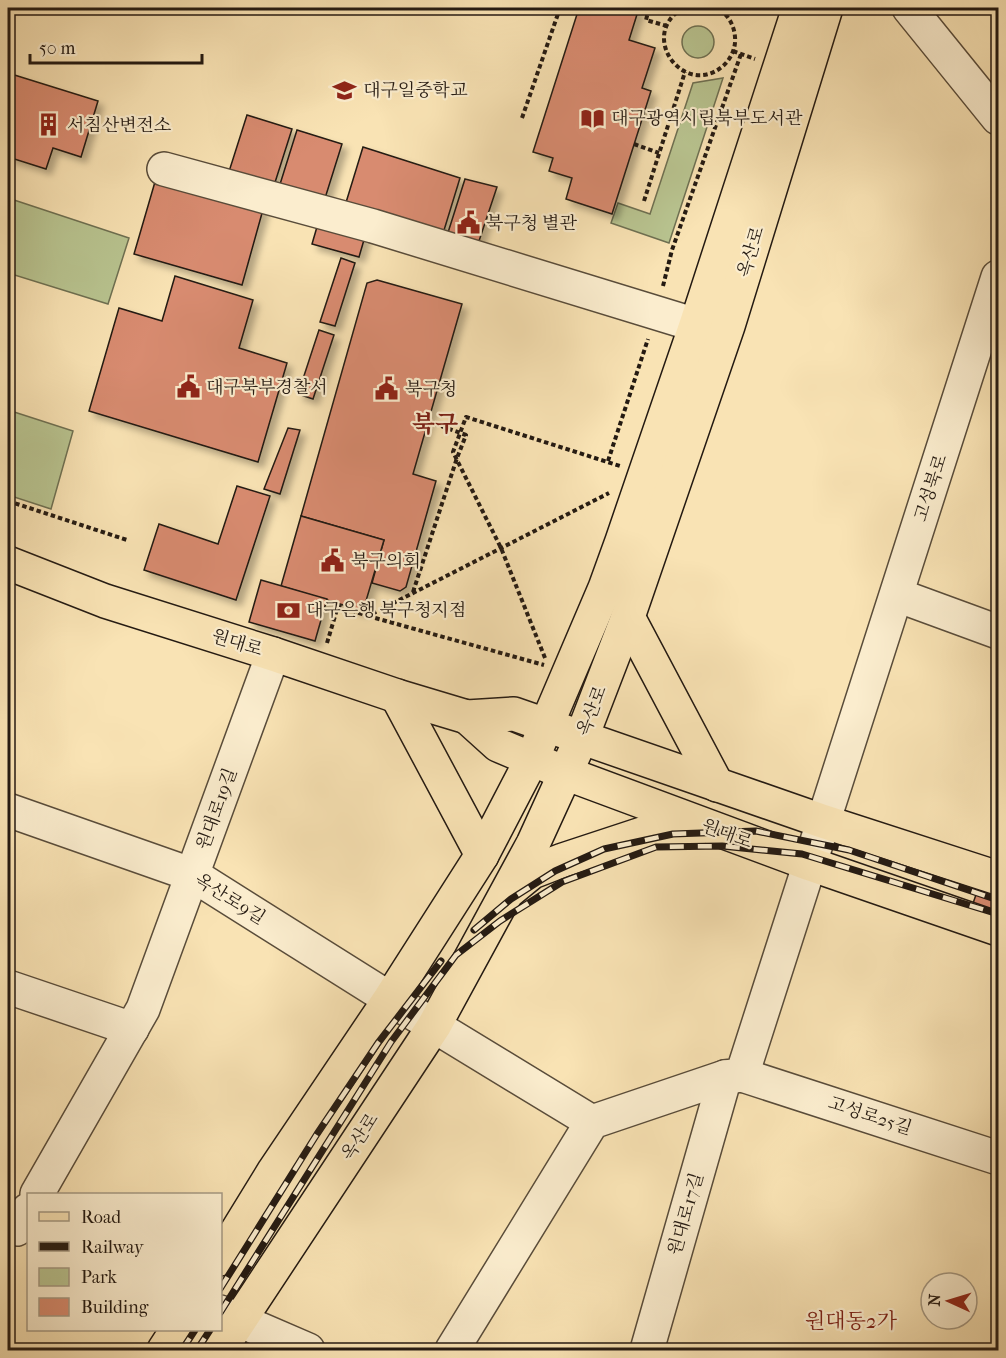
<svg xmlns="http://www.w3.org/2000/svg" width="1006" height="1358" font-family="'IM FELL French Canon','Noto Serif KR',serif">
	<defs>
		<filter id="shadow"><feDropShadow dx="5.5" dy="5.5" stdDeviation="3" flood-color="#0004"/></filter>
	</defs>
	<rect width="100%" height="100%" fill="#f9e3b4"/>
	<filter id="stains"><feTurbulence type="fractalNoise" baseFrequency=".00333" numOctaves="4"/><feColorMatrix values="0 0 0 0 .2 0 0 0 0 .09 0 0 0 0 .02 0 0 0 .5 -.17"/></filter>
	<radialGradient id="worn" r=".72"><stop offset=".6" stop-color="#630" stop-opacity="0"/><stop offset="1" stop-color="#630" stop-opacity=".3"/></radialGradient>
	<g fill="#b9c591" stroke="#6e7052" stroke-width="1.5">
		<circle cx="698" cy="42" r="16"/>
		<polygon points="723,78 669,243 611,223 618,203 650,214 693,83"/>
		<polygon points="8,198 129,238 108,304 8,273"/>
		<polygon points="8,410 73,431 51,509 8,495"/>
	</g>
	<g fill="#d88b6f" stroke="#241a12" stroke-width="1.5" filter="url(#shadow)">
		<polygon points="579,8 639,8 629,40 655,48 642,88 651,91 612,214 566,199 572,178 549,171 553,158 533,152"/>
		<polygon points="8,73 98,101 81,157 53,148 46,169 8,157"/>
		<polygon points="247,115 292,129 271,195 226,181"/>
		<polygon points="297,130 342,144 321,211 276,197"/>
		<polygon points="363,147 460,178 441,240 344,209"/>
		<polygon points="157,175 264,206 242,285 134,254"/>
		<polygon points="465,179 497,187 476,250 445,242"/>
		<polygon points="319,220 366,233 359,257 312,244"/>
		<polygon points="341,258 355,263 335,326 320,322"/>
		<polygon points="175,276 253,300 239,348 287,363 258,462 89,411 119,308 162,321"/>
		<polygon points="377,280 462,304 413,474 436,481 406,587 400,591 372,583 384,540 301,516 367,283"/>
		<polygon points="319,330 334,335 313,399 298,394"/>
		<polygon points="288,428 300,430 280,494 264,489"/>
		<polygon points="237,486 270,496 236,600 144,570 159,524 218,544"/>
		<polygon points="301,516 384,540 363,611 281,586"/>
		<polygon points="261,580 327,599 315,641 249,622"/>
		<polygon points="981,880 998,886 998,928 968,918"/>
	</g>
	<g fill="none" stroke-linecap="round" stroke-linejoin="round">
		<defs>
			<g id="minor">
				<polyline points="909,8 998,118"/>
				<polyline points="164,169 373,226 696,325"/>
				<polyline points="897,595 998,632"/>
				<polyline points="8,810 193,875 390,999 592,1122"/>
				<polyline points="8,987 132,1029"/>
				<polyline points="742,1075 998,1158"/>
				<polyline points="37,1194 143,1009 273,654"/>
				<polyline points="17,1229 28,1210"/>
				<polyline points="220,1312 308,1350"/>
				<polyline points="452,1350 592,1122 725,1077 742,1075 998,277"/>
				<polyline points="647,1350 725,1077"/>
			</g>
			<g id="major">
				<polyline points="8,563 105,601 273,654 397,696 467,717 514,714 822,821 998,878"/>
				<polyline points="628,617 717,785"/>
				<polyline points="397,696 482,855"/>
				<polyline points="467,717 498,745 565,773 810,864 998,929"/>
				<polyline points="510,890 532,872 563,860 648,832 698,828"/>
				<polyline points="220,1259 274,1171 390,999 482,855 532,759 605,588 622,541 696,325 799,8"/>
				<polyline points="164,1350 177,1330"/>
				<polyline points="220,1350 434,1026 533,844 581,739 628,617 728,326 826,8"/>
			</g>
		</defs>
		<use href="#minor" stroke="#594c3a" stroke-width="36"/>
		<use href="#major" stroke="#241a12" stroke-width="36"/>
		<g stroke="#241a12" stroke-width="4" stroke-dasharray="4.5 3" stroke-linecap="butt">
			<polyline points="649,8 646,20 667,26"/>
			<path d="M683 8C637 35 684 99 723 66 731 59 736 48 735 37 734 24 727 13 716 8"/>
			<polyline points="733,51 755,59"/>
			<polyline points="522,118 560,8"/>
			<polyline points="634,144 659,153"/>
			<polyline points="644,201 685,72"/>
			<polyline points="663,286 672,250 741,54"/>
			<polyline points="608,461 648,339"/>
			<polyline points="8,501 127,540"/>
			<polyline points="413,592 457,458 466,435 435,424"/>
			<polyline points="368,616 544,665"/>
			<polyline points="327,643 338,606 368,616 609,493"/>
			<polyline points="545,658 501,548 453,452 466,417 620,466"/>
		</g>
		<use href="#minor" stroke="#fbedce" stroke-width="33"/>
		<use href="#major" stroke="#f9e3b4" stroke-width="33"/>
		<defs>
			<g id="rail">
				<polyline points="474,930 511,899 555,871 604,849 673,834 756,831 849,850 998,900"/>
				<polyline points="220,1289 317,1134 378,1043 441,961"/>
				<polyline points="220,1313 391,1042 456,955 500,921 562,882 656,847 722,846 802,854 998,914"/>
				<polyline points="182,1350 195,1330"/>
				<polyline points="197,1350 210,1330"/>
			</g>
		</defs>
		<use href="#rail" stroke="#241a12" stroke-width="7"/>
		<use href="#rail" stroke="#fbedce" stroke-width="4.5" stroke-dasharray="14" stroke-linecap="butt"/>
	</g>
	<defs>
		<symbol id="school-bare" viewBox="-9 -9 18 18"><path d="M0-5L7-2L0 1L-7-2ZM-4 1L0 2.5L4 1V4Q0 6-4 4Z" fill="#8f2418" stroke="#fbedce" stroke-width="2.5" paint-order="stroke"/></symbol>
		<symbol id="library-bare" viewBox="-9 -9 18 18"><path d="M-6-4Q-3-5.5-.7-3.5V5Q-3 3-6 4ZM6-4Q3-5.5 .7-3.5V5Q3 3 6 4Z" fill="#8f2418" stroke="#fbedce" stroke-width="2.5" paint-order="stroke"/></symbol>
		<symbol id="building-bare" viewBox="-9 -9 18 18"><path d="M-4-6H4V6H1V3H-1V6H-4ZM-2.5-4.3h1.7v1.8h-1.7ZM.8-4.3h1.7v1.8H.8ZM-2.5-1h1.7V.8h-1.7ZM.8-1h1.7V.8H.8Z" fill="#8f2418" stroke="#fbedce" stroke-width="2.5" paint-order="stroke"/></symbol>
		<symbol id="civic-bare" viewBox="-9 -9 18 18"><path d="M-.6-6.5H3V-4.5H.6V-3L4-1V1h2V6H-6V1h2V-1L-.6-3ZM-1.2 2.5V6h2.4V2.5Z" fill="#8f2418" stroke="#fbedce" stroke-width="2.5" paint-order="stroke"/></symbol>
		<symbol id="bank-bare" viewBox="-9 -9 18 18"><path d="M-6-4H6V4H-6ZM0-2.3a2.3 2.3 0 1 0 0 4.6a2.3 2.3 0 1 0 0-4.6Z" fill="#8f2418" stroke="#fbedce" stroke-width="2.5" paint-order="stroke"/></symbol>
	</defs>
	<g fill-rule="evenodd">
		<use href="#school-bare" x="328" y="74" width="33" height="33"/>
		<use href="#library-bare" x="576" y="102" width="33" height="33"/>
		<use href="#building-bare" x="32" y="108" width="33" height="33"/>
		<use href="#civic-bare" x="452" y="206" width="33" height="33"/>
		<use href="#civic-bare" x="172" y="370" width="33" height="33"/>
		<use href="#civic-bare" x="370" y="372" width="33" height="33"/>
		<use href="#civic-bare" x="316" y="544" width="33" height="33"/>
		<use href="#bank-bare" x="272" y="594" width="33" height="33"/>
	</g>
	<g text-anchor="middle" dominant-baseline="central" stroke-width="4.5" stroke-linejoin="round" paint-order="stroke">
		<g font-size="18" fill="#241a12" stroke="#fbedce" text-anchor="start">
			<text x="363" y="90">대구일중학교</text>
			<text x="611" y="118">대구광역시립북부도서관</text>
			<text x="67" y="125">서침산변전소</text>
			<text x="486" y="223">북구청 별관</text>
			<text x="206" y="387">대구북부경찰서</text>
			<text x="405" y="389">북구청</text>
			<text x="351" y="561">북구의회</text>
			<text x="306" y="610">대구은행 북구청지점</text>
		</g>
		<g font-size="18" fill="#241a12" stroke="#fbedce">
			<text transform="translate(751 252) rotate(-73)">옥산로</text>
			<text transform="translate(931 488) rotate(-72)">고성북로</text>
			<text transform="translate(237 643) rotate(17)">원대로</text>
			<text transform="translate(592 711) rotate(-69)">옥산로</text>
			<text transform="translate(217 809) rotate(-70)">원대로19길</text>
			<text transform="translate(727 834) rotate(20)">원대로</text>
			<text transform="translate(230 899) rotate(32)">옥산로9길</text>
			<text transform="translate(870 1116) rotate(18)">고성로25길</text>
			<text transform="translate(360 1137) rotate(-57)">옥산로</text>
			<text transform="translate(686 1214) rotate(-74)">원대로17길</text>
		</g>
		<g font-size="21" fill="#7a1f14" stroke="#fbedce">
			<text x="851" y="1321">원대동2가</text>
		</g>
		<g font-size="24" font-weight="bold" fill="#7a1f14" stroke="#fbedce">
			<text x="435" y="424">북구</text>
		</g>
	</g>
	<rect width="1006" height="1358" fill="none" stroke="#f9e3b4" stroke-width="30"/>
	<rect x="9" y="9" width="988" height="1340" fill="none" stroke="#241a12" stroke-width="3"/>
	<rect x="15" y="15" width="976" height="1328" fill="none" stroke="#241a12" stroke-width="1.5"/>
	<rect x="27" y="1193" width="195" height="138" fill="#fbedce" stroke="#a59983" stroke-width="1.5"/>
	<rect x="39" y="1212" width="30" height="9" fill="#f9e3b4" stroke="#a59983" stroke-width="1.5"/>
	<text x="81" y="1223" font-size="18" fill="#241a12">Road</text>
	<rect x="39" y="1242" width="30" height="9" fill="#241a12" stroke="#a59983" stroke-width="1.5"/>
	<text x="81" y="1253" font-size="18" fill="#241a12">Railway</text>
	<rect x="39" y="1268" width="30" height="18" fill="#b9c591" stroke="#a59983" stroke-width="1.5"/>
	<text x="81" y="1283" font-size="18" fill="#241a12">Park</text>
	<rect x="39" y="1298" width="30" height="18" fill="#d88b6f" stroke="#a59983" stroke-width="1.5"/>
	<text x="81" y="1313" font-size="18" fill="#241a12">Building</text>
	<g transform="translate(949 1301) rotate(274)"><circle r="28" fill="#fbedce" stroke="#a59983" stroke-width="1.5"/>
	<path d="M0-4.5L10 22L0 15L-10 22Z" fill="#8f2418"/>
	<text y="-9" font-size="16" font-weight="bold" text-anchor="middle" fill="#241a12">N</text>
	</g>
	<path d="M30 54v9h172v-9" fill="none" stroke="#241a12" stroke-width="3"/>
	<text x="39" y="54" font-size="18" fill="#241a12" stroke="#fbedce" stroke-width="4.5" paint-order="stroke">50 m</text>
	<rect width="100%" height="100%" filter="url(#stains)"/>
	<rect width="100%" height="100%" fill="url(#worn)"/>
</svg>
